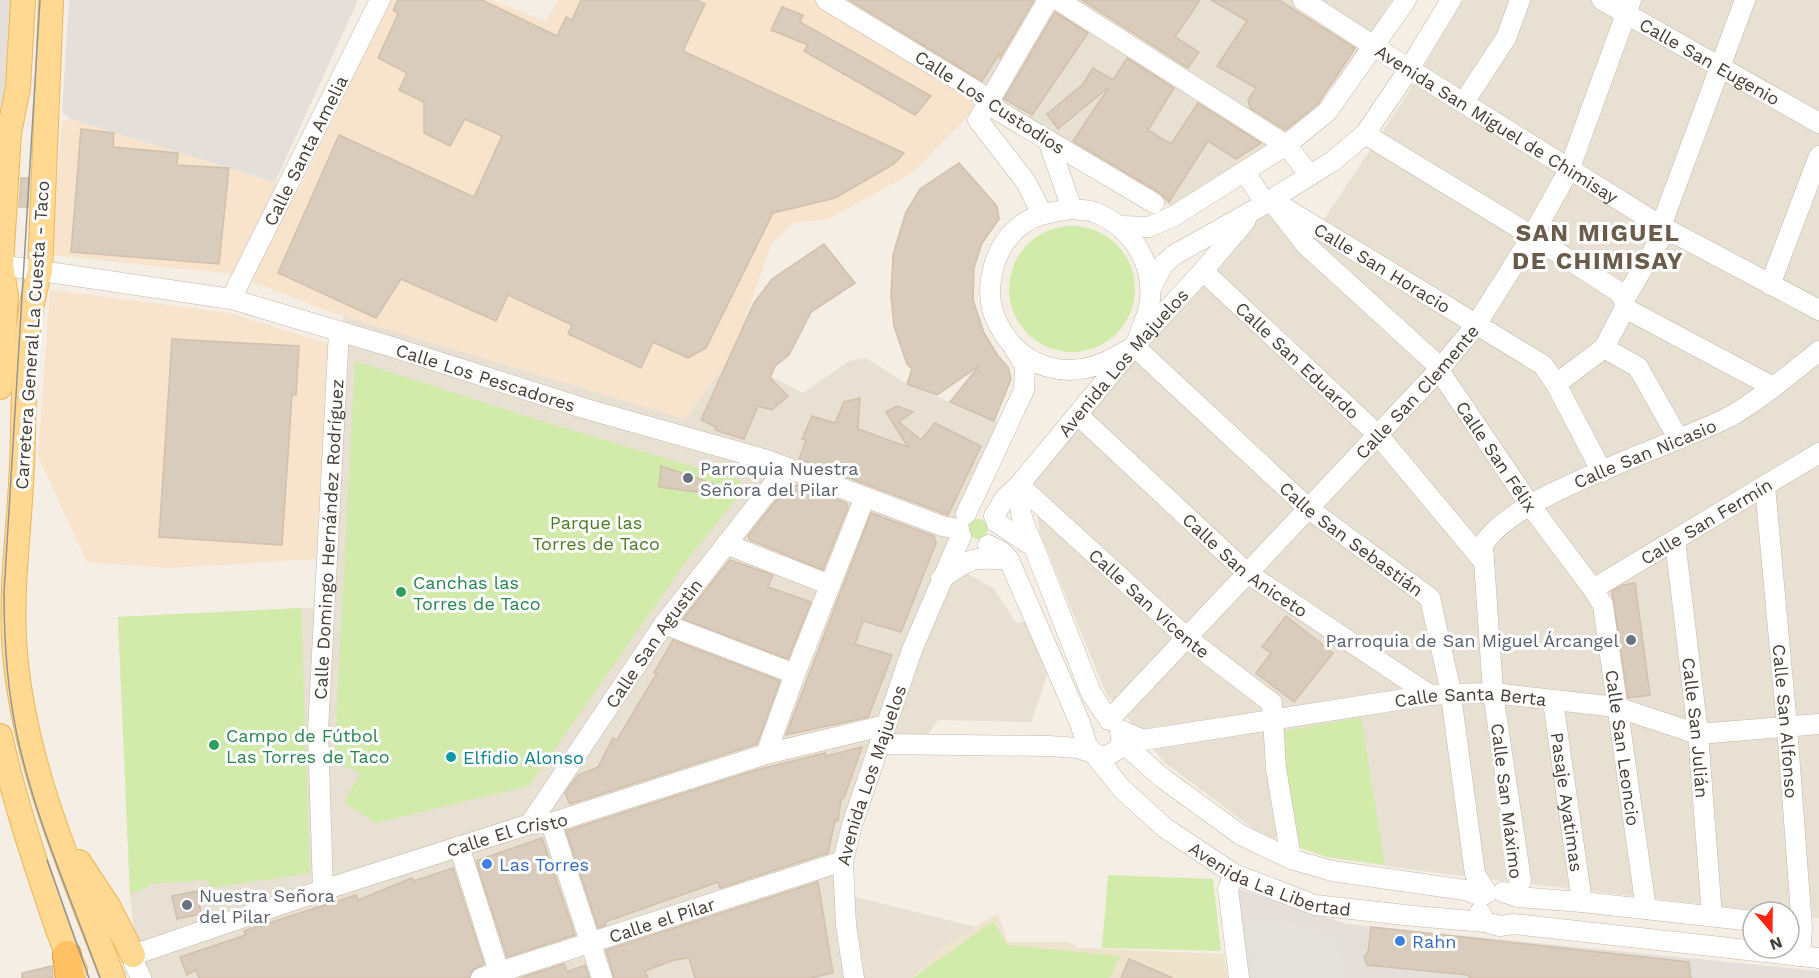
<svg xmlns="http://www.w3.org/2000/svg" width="1819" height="978" font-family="'Work Sans',sans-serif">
	<rect width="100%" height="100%" fill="#f4eee4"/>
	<g fill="#e8e0d2">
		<polygon points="817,0 1392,0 1363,48 1299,125 1170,206 984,100"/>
		<polygon points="1463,0 1819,0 1819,918 1789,914 1789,912 1768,912 1420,871 1327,857 1259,833 1164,762 1106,693 1040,533 1031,481 1261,214 1324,219 1408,93"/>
		<polygon points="344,316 685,419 732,356 803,393 849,361 866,358 907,384 1008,427 959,529 968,574 994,589 1016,623 1034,620 1052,661 1031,722 938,720 921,745 879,744 844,894 976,927 939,950 912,978 142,978 138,974 130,894 118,617 325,607 339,331"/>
	</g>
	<g fill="#f8e3cd">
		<polygon points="390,0 491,0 545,21 559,0 817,0 984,100 912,173 829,219 792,223 772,243 732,356 685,419 334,313 231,274 52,255 62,121 70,119 299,190"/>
		<polygon points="50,290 230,313 332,345 319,559 168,568 87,562 38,456"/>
	</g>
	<g fill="#e5dfd9">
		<polygon points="0,0 13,0 0,200"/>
		<polygon points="69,0 358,0 275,182 70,119 62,112"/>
		<polygon points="1226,885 1347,924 1819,971 1819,978 1239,978"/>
	</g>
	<polygon fill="#eee3cd" points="998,913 1007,942 1068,942 1079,948 1224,954 1228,978 912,978 939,950"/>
	<g fill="#d2ebaa">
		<circle cx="1072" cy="289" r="63"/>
		<polygon points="355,361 551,424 741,481 743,491 687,560 529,786 376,823 344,803 360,773 334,761"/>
		<circle cx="978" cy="529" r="10"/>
		<polygon points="301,608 310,873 210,888 208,880 148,884 147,888 130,894 118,617"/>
		<polygon points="1361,717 1385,865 1327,857 1301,848 1279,736 1285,731"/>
		<polygon points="1108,875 1213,879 1221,951 1102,948"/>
		<polygon points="993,921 1008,945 1120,956 1110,978 913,978"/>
	</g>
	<polygon fill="#e4e1dd" points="1246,919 1301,923 1338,939 1346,978 1254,978"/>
	<g fill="#d9ccbc" stroke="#d1c0ac" stroke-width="1.5">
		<polygon points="398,0 482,0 557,36 566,17 572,20 581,0 696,0 705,4 683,51 904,153 894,164 835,198 773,213 706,348 688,358 653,342 641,368 568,334 572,325 508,295 496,321 401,279 376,318 278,273 339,135 474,197 502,136 465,119 450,146 424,133 424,102 399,90 407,73 378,58 398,14 393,10"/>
		<polygon points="849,0 1034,0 1000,58 1000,53 982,81"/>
		<polygon points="1082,0 1200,0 1175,37 1199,52 1188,68"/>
		<polygon points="1211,0 1279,0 1355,48 1318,104 1285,130 1250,108 1248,100 1256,88 1217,66 1247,21"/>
		<polygon points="782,7 803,15 800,22 931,96 915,115 804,51 808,45 771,30"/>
		<polygon points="1055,12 1088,33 1032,115 1004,99"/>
		<polygon points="1127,58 1174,88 1148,130 1171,144 1198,103 1261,143 1236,159 1208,141 1169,202 1160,193 1073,141 1109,87 1058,129 1047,114 1083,84 1093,68 1113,80"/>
		<polygon points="81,129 114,133 113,147 178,153 177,165 229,168 219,264 71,252"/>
		<polygon points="959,163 997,206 999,219 982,243 974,268 973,300 984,333 998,356 1008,367 1011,379 994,421 950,402 979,366 937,395 907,384 912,369 907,364 894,326 891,296 893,255 906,212 920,189"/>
		<polygon points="21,178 29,178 28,207 19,207"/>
		<polygon points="824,244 855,283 811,312 789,355 775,366 770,378 788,396 772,410 758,406 744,439 715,430 716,427 701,420 754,303 772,279"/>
		<polygon points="172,339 299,346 296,395 292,395 282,545 159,537"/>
		<polygon points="860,398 858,429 908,447 886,412 897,406 913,412 899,422 921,440 935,423 981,446 948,515 799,459 806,440 802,439 812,416 835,423 844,402"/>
		<polygon points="661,466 735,491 734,497 659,487"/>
		<polygon points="799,485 846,503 848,507 823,570 750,540 748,536 786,488"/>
		<polygon points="871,513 934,536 936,543 901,632 863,621 855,644 892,655 868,717 786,735"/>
		<polygon points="730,560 773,575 768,587 811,602 788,659 683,619"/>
		<polygon points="1635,583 1650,695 1628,698 1612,591 1623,585"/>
		<polygon points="1286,616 1333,653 1294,702 1256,673 1271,653 1262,647"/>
		<polygon points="673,640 780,681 757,744 570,804 565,793 578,775 598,767 613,738 617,740 657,673 654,673"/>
		<polygon points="862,747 844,798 841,799 838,821 835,820 828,853 720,888 718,882 605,922 606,925 598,928 566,831 756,770 825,753 826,756"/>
		<polygon points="542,838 575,935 507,957 476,861"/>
		<polygon points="453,868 484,964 473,970 469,978 199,978 196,970 187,975 180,957 246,935 244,931 356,895 358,900 412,878 414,881"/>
		<polygon points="818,882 833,973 810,978 695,978 689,958 674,960 645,971 648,978 614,978 606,950"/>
		<polygon points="197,891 201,914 177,919 172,896"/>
		<polygon points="1371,927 1689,962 1691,978 1469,978 1469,975 1367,965 1364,957 1368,952"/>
		<polygon points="1129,959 1173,978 1121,978"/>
		<polygon points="564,964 567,972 585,965 589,978 520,978"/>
		<polygon points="52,966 53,978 22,978 22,973"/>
	</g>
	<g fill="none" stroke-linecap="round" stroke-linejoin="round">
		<defs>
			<g id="minor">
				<polyline points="826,0 989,99 997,110 1154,203"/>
				<polyline points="1058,0 1286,145 1310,175"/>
				<path id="s1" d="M1303 0 1409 69 1661 226 1819 310"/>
				<path id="s2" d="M1602 0 1819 123"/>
				<polyline points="1464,102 1506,38 1520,0"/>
				<polyline points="1365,134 1532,236 1619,292 1624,300 1625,308 1773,387"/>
				<polyline points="1048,140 1072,209"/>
				<polyline points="1245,172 1265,203"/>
				<path id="s3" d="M1270 199 1306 245 1432 360 1530 505 1593 589 1603 605 1646 909"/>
				<path id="s4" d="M1280 205 1543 365 1556 384 1602 472"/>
				<path d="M1072 209C1079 210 1087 210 1094 212 1138 228 1163 279 1144 322 1141 329 1138 342 1133 347 1128 350 1122 353 1117 356 1072 382 1022 371 998 324 981 291 993 244 1024 223 1039 213 1055 212 1072 209Z"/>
				<polyline points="1042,214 1026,182 978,120 1048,0"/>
				<polyline points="1121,226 1149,227 1174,216 1286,145 1327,112 1406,0"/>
				<polyline points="1661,226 1745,0"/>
				<path id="s5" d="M0 265 231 299 389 346 583 408 767 460 942 526 959 529"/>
				<path id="s6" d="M1203 271 1378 435 1484 562"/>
				<polyline points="1770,285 1819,156"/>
				<polyline points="1152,286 1163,265 1174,255 1256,209 1333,161 1365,134 1409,69 1451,0"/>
				<path id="s7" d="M231 299 380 0"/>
				<polyline points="1624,300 1666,229"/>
				<path id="s8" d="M1134 346 1309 509 1430 598 1450 688 1475 874 1487 893"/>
				<polyline points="1604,348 1638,367 1678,438"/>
				<polyline points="1556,384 1604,348 1625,308"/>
				<path id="s9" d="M1078 415 1247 573 1430 695"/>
				<path id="s10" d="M1019 485 1187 638 1272 703 1276 768 1291 859"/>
				<path d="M1019 485C1019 512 1022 522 1034 547L1091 693 1109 720"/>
				<path id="s11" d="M1765 486 1787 727 1802 927 1800 956"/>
				<polyline points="966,514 1024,390 1025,365 1015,350"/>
				<path id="s12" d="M994 516 1005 498 1019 485 1134 346 1203 271 1246 220"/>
				<polyline points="996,522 1034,547"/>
				<path id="s13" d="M1675 540 1698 734 1712 916"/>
				<polyline points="726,544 830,585"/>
				<path id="s14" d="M988 545 1002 552 1009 560 1080 723 1087 745 1122 789 1165 828 1234 874 1315 905 1414 916 1485 922"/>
				<path d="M941 579C972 557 971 557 1009 560"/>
				<path id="s15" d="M1593 589 1819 453"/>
				<polyline points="664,624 795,674"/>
				<path id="s16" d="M1553 701 1582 902"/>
				<path id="s17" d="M1109 720 1438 371 1476 325 1532 236 1569 170 1631 0"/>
				<path id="s18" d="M1120 730 1143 740 1430 695 1451 694 1493 693 1616 707 1698 734 1819 724"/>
				<polyline points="1122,742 1161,777 1241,835 1291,859 1332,871 1465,890 1482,896"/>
				<polyline points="880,744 1048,746 1078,748 1101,756 1109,755 1118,749 1122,742 1120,731"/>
				<polyline points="766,754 795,674 865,497"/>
				<polyline points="551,823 602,978"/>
				<path id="s19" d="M530 824 664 624 786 468"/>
				<polyline points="459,846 499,972"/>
				<polyline points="1234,874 1228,889 1239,978"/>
				<path id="s20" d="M323 890 318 731 339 331"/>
				<polyline points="1503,892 1518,897 1582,902 1753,921"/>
				<path id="s21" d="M1514 895 1521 880 1493 693 1483 546C1507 496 1677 445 1731 416 1762 398 1791 373 1819 351"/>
				<polyline points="1480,912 1485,922 1500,926 1514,924 1819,958"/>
				<path id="s22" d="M141 978 134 963 133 955 323 890 530 824 551 823 766 754 886 725"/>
				<path id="s23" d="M481 978 843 861"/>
				<path id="s24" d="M854 978 846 925 843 861 852 825 912 650 961 536"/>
			</g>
			<g id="major">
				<path d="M51 0 40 271C21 332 25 400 22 464 20 523 11 581 14 640 21 759 71 869 113 978"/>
				<polyline points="0,387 6,296 1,265 9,133 18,88 23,0"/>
				<path d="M0 736C11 787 27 838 44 888 53 916 62 944 75 970"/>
				<polyline points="79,862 108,906 133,955"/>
			</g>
			<polyline id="highway" points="67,955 70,978"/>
		</defs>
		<use href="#minor" stroke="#c3b8a9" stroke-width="21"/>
		<use href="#major" stroke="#edb759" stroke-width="26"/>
		<use href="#highway" stroke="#e99629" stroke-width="30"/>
		<use href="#minor" stroke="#fff" stroke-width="20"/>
		<use href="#major" stroke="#ffd992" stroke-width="24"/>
		<use href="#highway" stroke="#ffc164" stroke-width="28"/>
		<g stroke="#959595" stroke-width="1.5">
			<path d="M40 0 4 593C4 641 7 688 17 735 35 819 71 898 100 978"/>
			<polyline points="47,860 89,978"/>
		</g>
	</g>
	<g fill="#6b7280" stroke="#fff" stroke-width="2">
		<circle cx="688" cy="478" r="6"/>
		<circle cx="1631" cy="640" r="6"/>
		<circle cx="187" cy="905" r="6"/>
	</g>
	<g fill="#2e9e5b" stroke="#fff" stroke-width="2">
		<circle cx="401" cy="592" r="6"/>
		<circle cx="214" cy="745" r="6"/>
	</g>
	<circle fill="#0f9aa8" stroke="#fff" stroke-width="2" cx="451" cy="757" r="6"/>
	<g fill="#3f7fe0" stroke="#fff" stroke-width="2">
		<circle cx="487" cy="864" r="6"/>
		<circle cx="1400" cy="941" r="6"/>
	</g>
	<g text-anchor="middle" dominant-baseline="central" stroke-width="6" stroke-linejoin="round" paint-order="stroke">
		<g font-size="18" fill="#463e34" stroke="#fff">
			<text stroke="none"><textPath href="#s2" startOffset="124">Calle San Eugenio</textPath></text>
			<text transform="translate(990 102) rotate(33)">Calle Los Custodios</text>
			<text stroke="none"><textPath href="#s1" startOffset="230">Avenida San Miguel de Chimisay</textPath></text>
			<text stroke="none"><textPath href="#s7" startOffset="166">Calle Santa Amelia</textPath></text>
			<text stroke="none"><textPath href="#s4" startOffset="120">Calle San Horacio</textPath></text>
			<text transform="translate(32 335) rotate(-86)">Carretera General La Cuesta - Taco</text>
			<text stroke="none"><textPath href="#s6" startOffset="130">Calle San Eduardo</textPath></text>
			<text stroke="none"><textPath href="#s12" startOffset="201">Avenida Los Majuelos</textPath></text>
			<text stroke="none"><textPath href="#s5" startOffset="500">Calle Los Pescadores</textPath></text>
			<text stroke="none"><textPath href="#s17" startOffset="450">Calle San Clemente</textPath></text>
			<text stroke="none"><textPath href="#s21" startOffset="542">Calle San Nicasio</textPath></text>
			<text stroke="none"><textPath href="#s3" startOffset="345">Calle San Félix</textPath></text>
			<text stroke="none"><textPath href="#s15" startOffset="132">Calle San Fermín</textPath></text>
			<text stroke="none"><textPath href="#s8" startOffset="291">Calle San Sebastián</textPath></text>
			<text stroke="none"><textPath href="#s20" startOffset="351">Calle Domingo Hernández Rodríguez</textPath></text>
			<text stroke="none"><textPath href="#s9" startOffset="225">Calle San Aniceto</textPath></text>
			<text stroke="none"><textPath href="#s10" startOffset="176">Calle San Vicente</textPath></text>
			<text stroke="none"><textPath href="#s19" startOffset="219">Calle San Agustìn</textPath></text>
			<text stroke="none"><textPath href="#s18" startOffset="356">Calle Santa Berta</textPath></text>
			<text stroke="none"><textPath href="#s11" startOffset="236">Calle San Alfonso</textPath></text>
			<text stroke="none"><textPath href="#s13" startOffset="189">Calle San Julián</textPath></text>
			<text stroke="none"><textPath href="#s3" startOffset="672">Calle San Leoncio</textPath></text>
			<text stroke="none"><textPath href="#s24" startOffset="208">Avenida Los Majuelos</textPath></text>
			<text transform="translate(1507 801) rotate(83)">Calle San Máximo</text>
			<text stroke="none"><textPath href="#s16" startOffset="102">Pasaje Ayatimas</textPath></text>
			<text stroke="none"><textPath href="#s22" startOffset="418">Calle El Cristo</textPath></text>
			<text stroke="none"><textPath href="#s14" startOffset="460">Avenida La Libertad</textPath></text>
			<text stroke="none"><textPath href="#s23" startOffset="190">Calle el Pilar</textPath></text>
		</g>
		<g font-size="18" fill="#5b616d" stroke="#fff" text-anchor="start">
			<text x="700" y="468">Parroquia Nuestra<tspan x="700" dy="21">Señora del Pilar</tspan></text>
			<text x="1619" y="640" text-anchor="end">Parroquia de San Miguel Árcangel</text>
			<text x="199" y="895">Nuestra Señora<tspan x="199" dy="21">del Pilar</tspan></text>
		</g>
		<g font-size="18" fill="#4a7c23" stroke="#fff">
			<text x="596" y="522">Parque las<tspan x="596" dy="21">Torres de Taco</tspan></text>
		</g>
		<g font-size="18" fill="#27864d" stroke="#fff" text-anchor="start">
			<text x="413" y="582">Canchas las<tspan x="413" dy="21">Torres de Taco</tspan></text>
			<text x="226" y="735">Campo de Fútbol<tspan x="226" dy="21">Las Torres de Taco</tspan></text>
		</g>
		<g font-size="18" fill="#0d838f" stroke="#fff" text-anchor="start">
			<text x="463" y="757">Elfidio Alonso</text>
		</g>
		<g font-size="18" fill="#366cbe" stroke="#fff" text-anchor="start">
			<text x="499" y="864">Las Torres</text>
			<text x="1412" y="941">Rahn</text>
		</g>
		<g font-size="24" font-weight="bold" letter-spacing="1.5" fill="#6a5b4a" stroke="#fff">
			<text x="1598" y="233">SAN MIGUEL<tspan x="1598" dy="28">DE CHIMISAY</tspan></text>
		</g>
	</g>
	<g transform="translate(1771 930) rotate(160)"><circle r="28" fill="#ffffff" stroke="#b5b2ae" stroke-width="1.5"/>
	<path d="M0-4.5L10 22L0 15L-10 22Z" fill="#ff2510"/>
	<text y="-9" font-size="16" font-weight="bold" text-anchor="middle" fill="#463e34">N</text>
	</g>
</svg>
